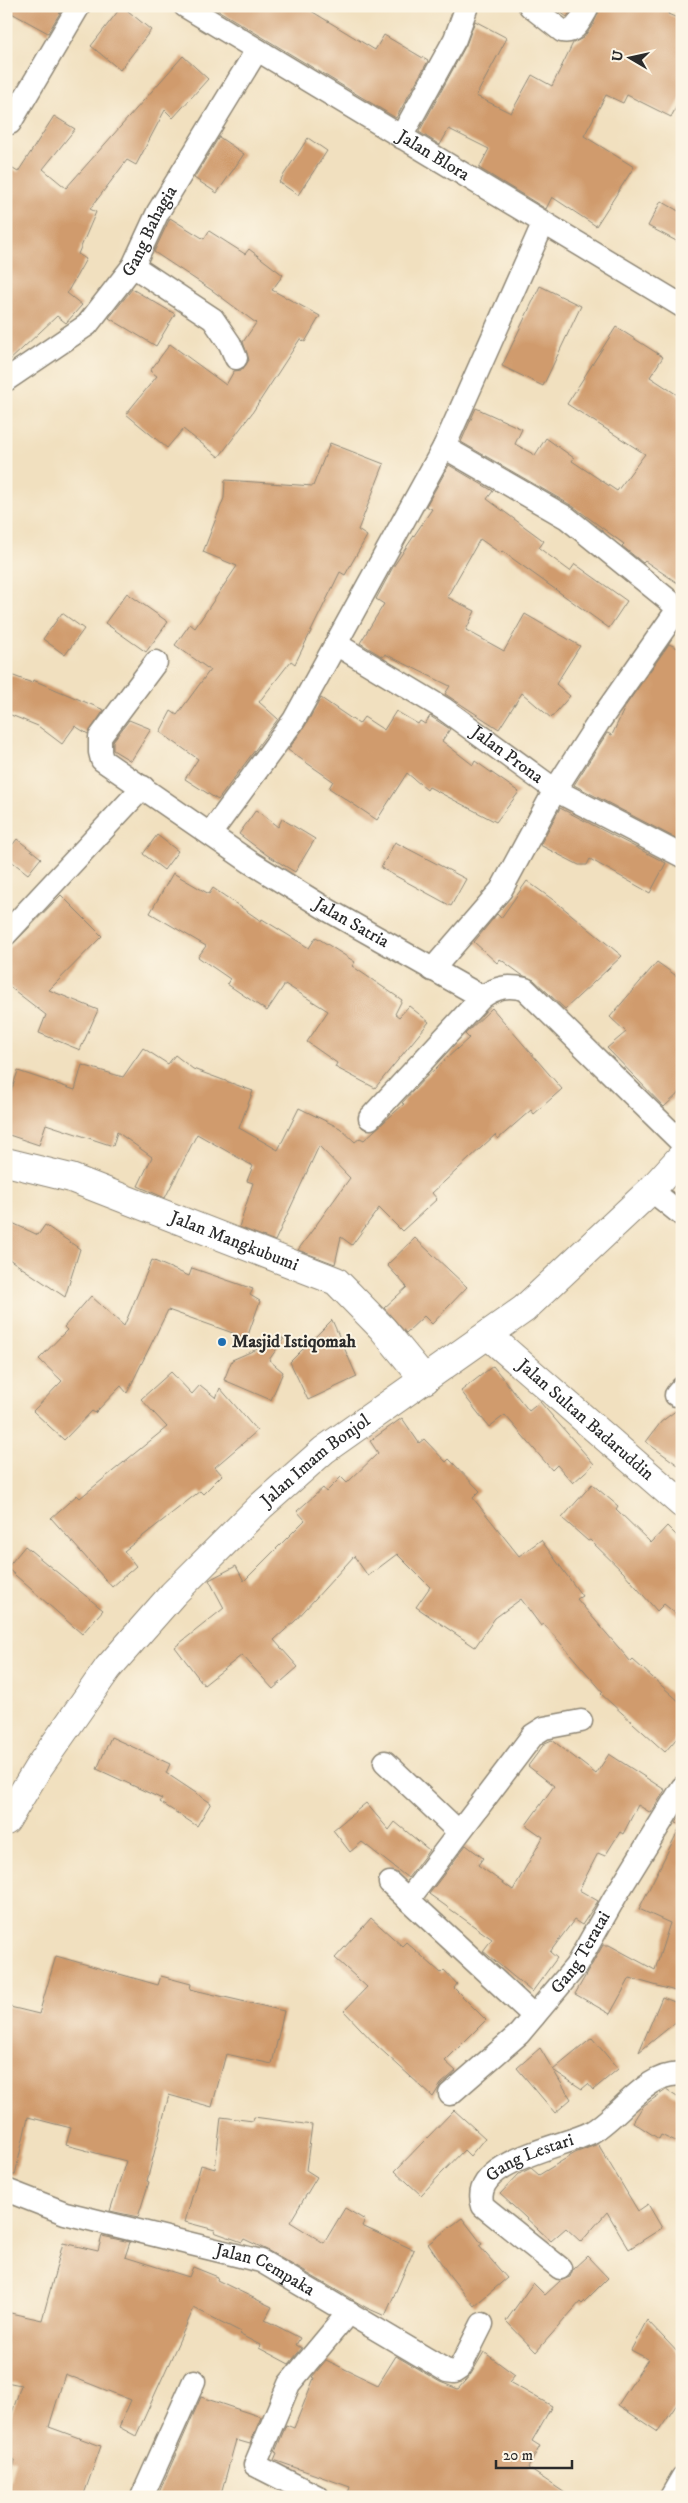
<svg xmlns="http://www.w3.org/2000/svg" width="688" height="2503" font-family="'IM FELL DW Pica',serif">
	<rect width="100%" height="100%" fill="#fcf5e5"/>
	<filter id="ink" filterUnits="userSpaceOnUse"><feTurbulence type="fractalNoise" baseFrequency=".02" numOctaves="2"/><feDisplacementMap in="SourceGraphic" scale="10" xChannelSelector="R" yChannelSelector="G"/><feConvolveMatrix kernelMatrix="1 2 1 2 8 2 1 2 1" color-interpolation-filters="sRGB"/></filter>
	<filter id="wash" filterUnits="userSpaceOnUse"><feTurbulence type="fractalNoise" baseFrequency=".0096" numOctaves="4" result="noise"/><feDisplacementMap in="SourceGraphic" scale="20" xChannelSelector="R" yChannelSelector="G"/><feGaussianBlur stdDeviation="1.12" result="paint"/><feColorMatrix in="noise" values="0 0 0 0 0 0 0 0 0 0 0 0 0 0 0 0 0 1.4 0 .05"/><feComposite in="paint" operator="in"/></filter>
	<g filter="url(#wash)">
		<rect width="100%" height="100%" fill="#f1e0bf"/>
		<g id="blocks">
			<g fill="#d09b6d">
				<polygon points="6,6 64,6 48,33 6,10"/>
				<polygon points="122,6 151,30 120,70 91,46"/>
				<polygon points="211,6 303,6 375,50 384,35 428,61 396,118"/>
				<polygon points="552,6 574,6 567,17"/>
				<polygon points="598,6 671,6 668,14 682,20 682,96 671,117 627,95 623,103 606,95 584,136 634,167 596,226 552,197 546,209 479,168 489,149 449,129 440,145 419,132 466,45 475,21 507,38 476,96 511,113 532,75 552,86 573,43 583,38 593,25 599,11"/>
				<polygon points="183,56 208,79 173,118 165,110 136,165 127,160 90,209 96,212 78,254 86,259 67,293 82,305 66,323 57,316 6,364 6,165 18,172 54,116 75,129 43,169 66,188"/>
				<polygon points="219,137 244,154 217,193 194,178"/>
				<polygon points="308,138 327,151 298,195 279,182"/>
				<polygon points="661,201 682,213 682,244 648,226"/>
				<polygon points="170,218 204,239 209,231 245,254 249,249 283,275 272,290 320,316 305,342 300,339 252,413 219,457 183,429 167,448 126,414 157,376 150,371 170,344 226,385 234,371 242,370 249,360 243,342 256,323 213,291 154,252"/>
				<polygon points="540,286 581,306 543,386 502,366"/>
				<polygon points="132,289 175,314 156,346 109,318"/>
				<polygon points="616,327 663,357 650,377 682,398 682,586 645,561 643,563 622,546 624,544 574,507 461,442 476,408 522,429 515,444 535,455 546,438 574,458 572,461 617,491 645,454 567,404"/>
				<polygon points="330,443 384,464 358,530 367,536 345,575 340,572 295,664 291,661 259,702 278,719 218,800 185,779 198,759 160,732 171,711 177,715 210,670 175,645 190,624 195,628 237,566 203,552 224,498 225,480 313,486"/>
				<polygon points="449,465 493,491 487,499 544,541 539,548 570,571 575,564 627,601 609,628 502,551 500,553 480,539 447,597 475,611 466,630 504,651 525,614 580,646 556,684 570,696 551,718 522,693 499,729 445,694 450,686 385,654 383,657 360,643 384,604 376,599 393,567 432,509 426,506"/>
				<polygon points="127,593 168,622 146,652 105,623"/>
				<polygon points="62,613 84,629 65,655 43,639"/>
				<polygon points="669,644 682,650 682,834 679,840 574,785 607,733 612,735 626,705"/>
				<polygon points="6,673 32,683 33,680 104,710 88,734 75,726 62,744 38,726 6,713"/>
				<polygon points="321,698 359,724 364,717 384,730 396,711 418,724 420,721 425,724 430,716 450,729 442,741 473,765 475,761 519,792 496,822 429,787 427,790 407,773 377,820 329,788 333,781 288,750 305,726"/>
				<polygon points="129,720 151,729 131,761 113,750 113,741"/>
				<polygon points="560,808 666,863 650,893 590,859 587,865 579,865 540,845"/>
				<polygon points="256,810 278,827 282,819 315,839 295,872 267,855 239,834"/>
				<polygon points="157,835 178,851 164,870 143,854"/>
				<polygon points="17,839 41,858 28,874 6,857 6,853"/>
				<polygon points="395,842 466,879 451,906 381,868"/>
				<polygon points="173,873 209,894 213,888 261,921 262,919 309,948 316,937 355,962 352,966 402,1000 395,1014 399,1017 409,1006 429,1022 375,1088 335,1067 337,1063 307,1042 328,1011 285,984 267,1011 227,984 230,979 198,957 206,946 150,913"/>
				<polygon points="527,881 556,902 622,956 565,1009 534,980 522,975 500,959 497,963 474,942 497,914 501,918"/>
				<polygon points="61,895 102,936 49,990 98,1010 80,1050 39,1033 46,1015 6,984 6,951"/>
				<polygon points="657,962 682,980 682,1090 664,1107 607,1048 626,1032 610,1017"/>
				<polygon points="492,1008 562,1089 534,1114 531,1110 498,1139 495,1135 432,1193 437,1199 402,1231 379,1208 352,1245 341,1237 335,1264 298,1250 350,1178 319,1146 275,1241 239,1227 253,1183 247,1181 253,1166 197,1134 165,1198 138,1186 152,1157 117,1132 113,1146 46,1124 39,1145 6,1134 6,1106 18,1071 75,1090 82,1065 123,1077 143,1048 168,1064 175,1055 193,1069 253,1091 239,1128 278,1150 299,1108 340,1128 355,1142 360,1138 364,1140 404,1104 402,1103 424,1079 469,1038 465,1034"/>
				<polygon points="6,1220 38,1235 45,1225 80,1249 65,1297 6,1257"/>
				<polygon points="415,1238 467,1287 432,1324 424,1316 406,1333 384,1308 407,1287 387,1265"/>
				<polygon points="152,1260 189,1276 192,1268 253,1289 250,1295 260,1301 247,1338 168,1310 127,1393 121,1386 95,1413 92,1411 64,1440 33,1411 62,1381 39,1359 67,1330 64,1327 91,1296 124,1326"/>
				<polygon points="332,1320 357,1377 308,1400 290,1362"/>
				<polygon points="285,1337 269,1360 283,1372 271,1400 224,1380 232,1360"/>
				<polygon points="493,1366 529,1411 540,1402 594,1464 573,1483 557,1465 552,1470 505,1415 489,1427 461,1391"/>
				<polygon points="171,1372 192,1394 200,1385 216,1398 220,1388 257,1431 215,1467 222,1475 203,1494 200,1491 124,1551 136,1566 112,1587 51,1518 77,1495 80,1498 167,1427 141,1399"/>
				<polygon points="682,1406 682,1468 646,1442 661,1422"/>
				<polygon points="402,1418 419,1443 424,1439 446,1462 449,1459 480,1491 473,1498 519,1556 541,1540 582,1596 577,1599 631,1662 633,1660 682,1704 682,1732 665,1752 601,1694 603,1692 544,1624 541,1626 521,1599 495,1618 475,1647 416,1607 430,1587 397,1554 368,1576 354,1556 295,1621 274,1640 298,1667 273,1689 242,1655 204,1685 175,1647 224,1608 209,1580 236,1566 244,1581 305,1520 297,1511 323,1488 326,1492 341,1477 347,1483 378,1453 370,1441"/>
				<polygon points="592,1484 618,1506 616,1509 651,1543 667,1526 682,1541 682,1619 664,1604 657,1611 624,1573 590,1540 588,1541 562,1518"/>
				<polygon points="25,1546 103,1610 82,1634 7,1568"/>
				<polygon points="111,1737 170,1764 166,1773 211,1803 197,1826 160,1802 162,1799 97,1769"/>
				<polygon points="552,1740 596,1774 609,1754 665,1790 651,1813 638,1805 623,1834 620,1832 605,1856 598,1853 579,1890 598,1901 582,1925 574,1920 550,1952 557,1958 532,1992 483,1951 492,1939 429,1894 466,1845 483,1858 478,1865 513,1890 543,1837 526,1825 554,1786 528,1766 545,1743"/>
				<polygon points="366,1803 389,1830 395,1822 429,1850 408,1878 362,1842 350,1852 333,1830"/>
				<polygon points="682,1813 682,1993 630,1978 610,2014 575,1994 603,1945 609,1945 655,1970 670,1923 639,1909 681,1825 676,1823"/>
				<polygon points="371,1918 402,1946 406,1942 441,1973 444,1970 457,1984 454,1988 486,2020 445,2061 456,2071 441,2084 433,2097 376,2045 344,2011 367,1987 335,1958"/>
				<polygon points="56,1956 158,1985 161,1976 191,1984 190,1989 284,2011 272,2064 226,2054 212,2107 169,2095 147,2181 149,2182 138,2217 110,2211 126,2161 66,2145 71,2128 28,2117 15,2175 6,2174 6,2006 39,2014"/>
				<polygon points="662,1997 682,2005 682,2017 639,2052"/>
				<polygon points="592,2038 618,2069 593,2090 588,2084 582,2089 553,2070 571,2099 555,2113 517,2068 540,2048 553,2070"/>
				<polygon points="666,2090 682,2100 682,2145 661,2135 659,2139 633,2122 643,2106"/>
				<polygon points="454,2110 485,2138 470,2156 464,2150 421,2195 395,2171"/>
				<polygon points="221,2117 253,2121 254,2117 312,2125 306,2170 317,2177 290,2222 324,2243 345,2208 365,2220 362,2226 414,2250 385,2316 367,2308 267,2250 244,2239 242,2242 214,2232 215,2230 185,2222 201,2165 215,2169"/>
				<polygon points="598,2144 638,2211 648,2204 662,2228 629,2249 607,2212 581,2242 566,2228 551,2241 500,2194 519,2174 531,2168 539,2175 575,2153"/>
				<polygon points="462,2218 482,2244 479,2246 507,2278 474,2306 450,2276 428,2244"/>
				<polygon points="102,2236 130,2242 125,2257 189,2277 193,2267 218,2277 217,2280 272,2307 265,2320 300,2338 296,2345 302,2348 289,2364 259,2348 260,2345 239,2334 241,2332 194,2308 136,2436 119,2427 131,2400 65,2374 49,2427 101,2446 83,2497 6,2497 15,2460 6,2457 6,2432 21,2385 6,2382 6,2312 42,2320 63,2243 98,2251"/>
				<polygon points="587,2256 608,2278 582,2304 580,2302 536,2352 506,2321 533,2283 545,2295 560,2281 570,2277 573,2269"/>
				<polygon points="647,2320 682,2357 682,2397 658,2432 618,2405 648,2359 631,2350"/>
				<polygon points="484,2352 515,2375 509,2382 552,2406 532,2441 540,2446 528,2468 571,2497 347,2497 350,2487 274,2460 277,2453 275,2452 286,2425 294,2428 314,2378 312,2377 326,2360 378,2385 396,2356 440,2382 458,2389 471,2374"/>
				<polygon points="201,2397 261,2417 250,2444 236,2440 220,2497 157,2497"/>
			</g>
		</g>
	</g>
	<g filter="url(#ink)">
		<use href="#blocks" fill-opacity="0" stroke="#8e8675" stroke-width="1"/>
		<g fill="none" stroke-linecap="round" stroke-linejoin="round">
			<defs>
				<g id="minor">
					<path id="s1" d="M185 6 682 306"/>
					<path d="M530 6 562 31C575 34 580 21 586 11"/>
					<polyline points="10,123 79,6"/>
					<polyline points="401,137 455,39 467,6"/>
					<polyline points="133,266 213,319 230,344 236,358"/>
					<path id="s2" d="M6 380 87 325 133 266 158 212 257 50"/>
					<polyline points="444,447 567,518 682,611"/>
					<path id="s3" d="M336 644 444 709 555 790 682 856"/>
					<path id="s4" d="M156 662 100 737V752L102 760 250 862 328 910 482 997C497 987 507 985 525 989L682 1143"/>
					<polyline points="210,834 294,720 444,447 543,224"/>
					<polyline points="6,934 143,787"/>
					<polyline points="432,970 501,890 555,790 598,723 678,609"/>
					<polyline points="370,1118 482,997"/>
					<polyline points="651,1190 682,1215"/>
					<polyline points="676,1395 682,1388"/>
					<polyline points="385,1762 459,1832"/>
					<polyline points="390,1883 534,2016"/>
					<polyline points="408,1900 533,1735 544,1728 581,1721"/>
					<path id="s5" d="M450 2094 519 2034 576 1966 615 1897 682 1788"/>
					<path id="s6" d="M6 2190 65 2213 261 2261 447 2371 454 2372 460 2368 482 2324"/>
					<path id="s7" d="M560 2268 483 2206C468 2162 562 2147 590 2133 617 2119 649 2069 682 2075"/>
					<polyline points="142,2497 194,2381"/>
					<polyline points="318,2497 255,2465 289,2384 349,2312"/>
					<polyline points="671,2497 682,2478"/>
				</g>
				<g id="tertiary">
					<path id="s8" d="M6 1162 71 1178 336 1281 382 1328 425 1380"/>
					<path id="s9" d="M489 1336 682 1504"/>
				</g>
				<g id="trunk">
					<path id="s10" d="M6 1821 38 1768 108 1668 173 1594 261 1506 324 1450 524 1309 651 1190 682 1156"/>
				</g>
			</defs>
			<use href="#minor" stroke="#8e8675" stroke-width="25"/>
			<use href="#tertiary" stroke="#8e8675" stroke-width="30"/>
			<use href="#trunk" stroke="#8e8675" stroke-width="30"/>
			<use href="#minor" stroke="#fff" stroke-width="22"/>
			<use href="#tertiary" stroke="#fff" stroke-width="28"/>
			<use href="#trunk" stroke="#fff" stroke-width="28"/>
		</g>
	</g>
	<circle fill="#1f6fb2" stroke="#fcf5e5" stroke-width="2" cx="222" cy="1342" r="5"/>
	<g text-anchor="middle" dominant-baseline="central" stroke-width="4" stroke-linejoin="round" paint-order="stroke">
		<g font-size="18" fill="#2b2b2b" stroke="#fcf5e5">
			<text stroke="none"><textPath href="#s1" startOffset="290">Jalan Blora</textPath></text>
			<text stroke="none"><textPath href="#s2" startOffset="211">Gang Bahagia</textPath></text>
			<text stroke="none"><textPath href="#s3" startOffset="204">Jalan Prona</textPath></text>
			<text stroke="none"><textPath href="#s4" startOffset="415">Jalan Satria</textPath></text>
			<text stroke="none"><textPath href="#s8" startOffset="242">Jalan Mangkubumi</textPath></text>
			<text stroke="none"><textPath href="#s9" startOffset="128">Jalan Sultan Badaruddin</textPath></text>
			<text stroke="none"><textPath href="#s10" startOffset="478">Jalan Imam Bonjol</textPath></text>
			<text stroke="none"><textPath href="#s5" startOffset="194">Gang Teratai</textPath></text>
			<text stroke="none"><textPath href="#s7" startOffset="175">Gang Lestari</textPath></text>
			<text stroke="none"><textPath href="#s6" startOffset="272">Jalan Cempaka</textPath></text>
		</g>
		<g font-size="18" font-weight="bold" fill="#2b2b2b" stroke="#fcf5e5" text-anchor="start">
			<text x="232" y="1342">Masjid Istiqomah</text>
		</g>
	</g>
	<rect width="688" height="2503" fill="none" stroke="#fcf5e5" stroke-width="25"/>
	<g transform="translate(630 58) rotate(279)" stroke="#fcf5e5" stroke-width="4" paint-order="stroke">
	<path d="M0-4L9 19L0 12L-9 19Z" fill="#2b2b2b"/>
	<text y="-8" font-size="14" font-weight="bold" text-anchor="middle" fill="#2b2b2b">U</text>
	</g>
	<path d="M496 2460v8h76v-8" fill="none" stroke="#2b2b2b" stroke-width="2.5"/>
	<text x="503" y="2460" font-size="15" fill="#2b2b2b" stroke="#fcf5e5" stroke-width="4" paint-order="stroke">20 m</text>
</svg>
